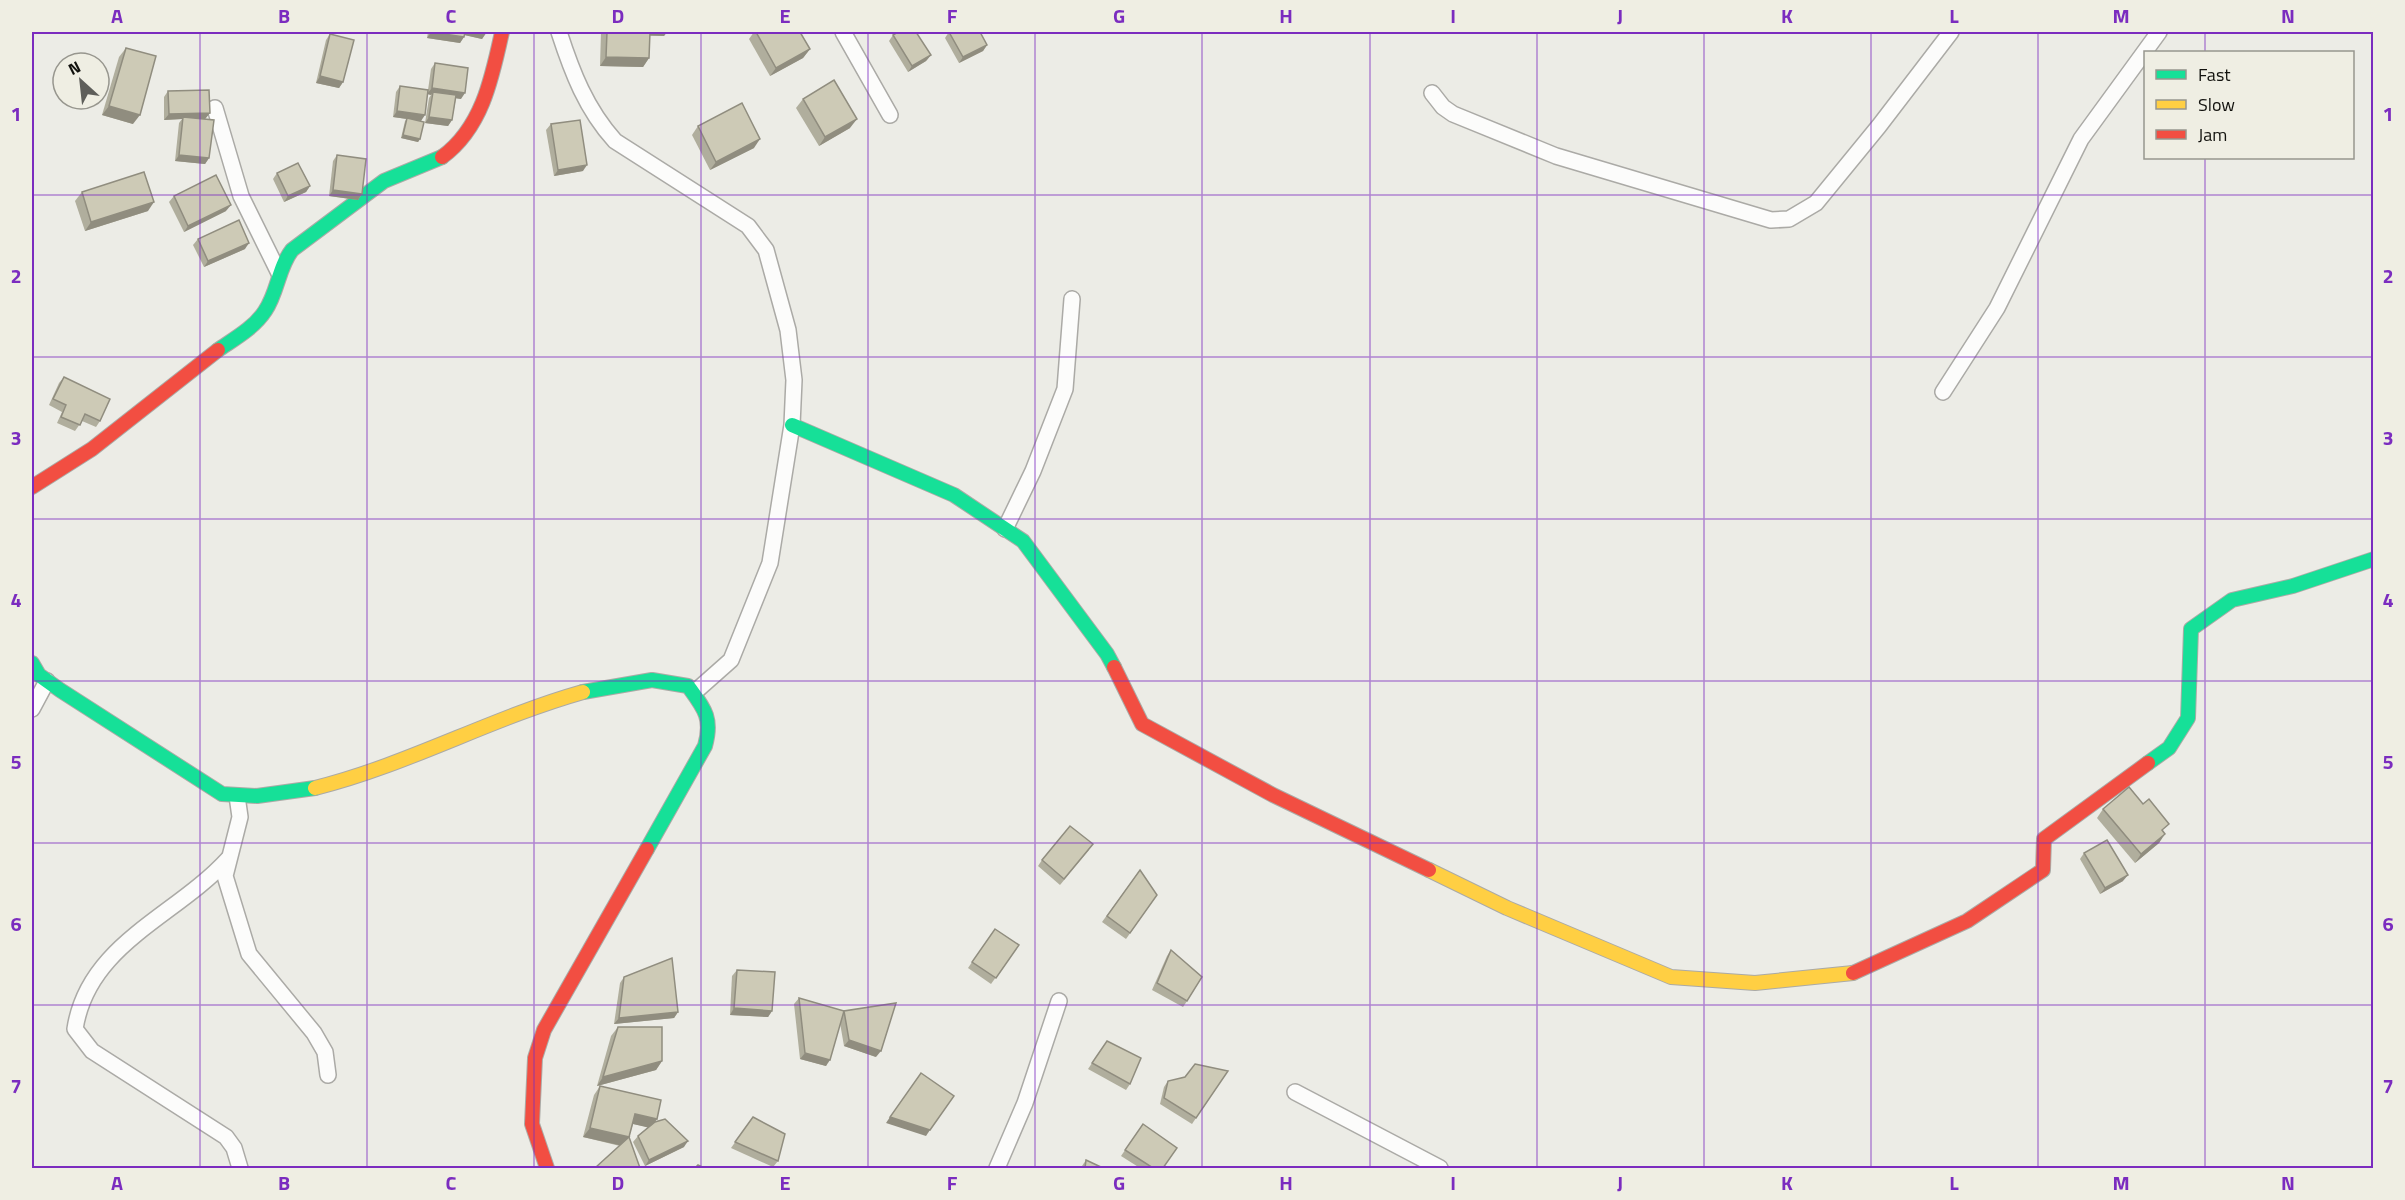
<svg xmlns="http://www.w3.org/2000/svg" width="2405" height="1200" font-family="'Titillium Web',sans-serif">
	<rect width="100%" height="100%" fill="#ecece6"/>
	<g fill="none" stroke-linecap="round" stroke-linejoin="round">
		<defs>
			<g id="street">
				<path d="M559 32C572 72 586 109 615 141L748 226 766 250 788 330 794 380 792 425 770 563 731 660 696 691"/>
				<polyline points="843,32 890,115"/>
				<polyline points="1432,93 1443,107 1453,114 1556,156 1771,220 1789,219 1816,203 1879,126 1951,32"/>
				<polyline points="215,108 241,196 279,273"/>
				<polyline points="1943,392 1997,308 2081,139 2159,32"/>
				<polyline points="1005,529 1033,471 1065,389 1072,299"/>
				<polyline points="32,709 47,681"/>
				<polyline points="237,796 240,817 225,876 249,954 314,1033 325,1052 328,1075"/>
				<path d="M228 859C175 917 88 944 75 1029L92 1051 226 1137 234 1148 240 1168"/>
				<polyline points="1295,1092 1440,1168"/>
				<polyline points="997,1168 1025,1103 1059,1001"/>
			</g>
			<g id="fast">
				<path d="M218 350C234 339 254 328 265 311 278 292 278 268 292 250L384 181 442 157"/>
				<polyline points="792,425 954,495 1023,541 1107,654 1114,667"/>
				<polyline points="32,663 39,675 60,690 222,794 257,796 315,788"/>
				<path d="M583 692 652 680 688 686C704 708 713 718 705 746L647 849"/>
				<polyline points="2148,763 2169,748 2188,718 2191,629 2232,600 2293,586 2374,559"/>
			</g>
			<g id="slow">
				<path d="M315 788C407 765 491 718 583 692"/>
				<polyline points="1429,870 1507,908 1671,977 1755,983 1853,973"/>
			</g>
			<g id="jam">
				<path d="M442 157C482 128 492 78 502 32"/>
				<polyline points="32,487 92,449 218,350"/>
				<polyline points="1114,667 1142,724 1273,795 1429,870"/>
				<polyline points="1853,973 1967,921 2043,870 2044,839 2148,763"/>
				<polyline points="547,1168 532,1124 535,1058 544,1030 647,849"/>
			</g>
		</defs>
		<use href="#street" stroke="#abaaa6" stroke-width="18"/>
		<use href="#fast" stroke="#abaaa6" stroke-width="16"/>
		<use href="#slow" stroke="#abaaa6" stroke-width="16"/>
		<use href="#jam" stroke="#abaaa6" stroke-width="16"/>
		<use href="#street" stroke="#fcfcfb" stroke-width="15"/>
		<use href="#fast" stroke="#16e098" stroke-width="14"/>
		<use href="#slow" stroke="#ffcf43" stroke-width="14"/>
		<use href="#jam" stroke="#f24e42" stroke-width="14"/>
	</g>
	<g fill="#b0ae9d">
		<polygon points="428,32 487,32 482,39 465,35 460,43 427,38"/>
		<polygon points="601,32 667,32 664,36 650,36 649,58 643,67 600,66"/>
		<polygon points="754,32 800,32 810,49 803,58 770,76 749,39"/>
		<polygon points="949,32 987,45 983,51 959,63 945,38"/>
		<polygon points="330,34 343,82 339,88 316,83 326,40"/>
		<polygon points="893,35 931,55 926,61 908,72 889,41"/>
		<polygon points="126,48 133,124 102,115 119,57"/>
		<polygon points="435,63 461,99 456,98 452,120 448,126 425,123 429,98 431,95 428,94 421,121 413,120 420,139 418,142 401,138 405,121 407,119 393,117 396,92 400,86 428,90 431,69"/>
		<polygon points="168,91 210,113 205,119 209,158 205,164 175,161 179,123 182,119 164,120 164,97"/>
		<polygon points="803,99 850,128 819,146 796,108"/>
		<polygon points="551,124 583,171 554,176 546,130"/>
		<polygon points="698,126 754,148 710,170 692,135"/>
		<polygon points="337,155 362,194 358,200 329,196 333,161"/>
		<polygon points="277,173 310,186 306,192 284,202 273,179"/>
		<polygon points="82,192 148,211 85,231 75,201"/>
		<polygon points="174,196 226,211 184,232 169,202"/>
		<polygon points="198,239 245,249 204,267 193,245"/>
		<polygon points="64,377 100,421 96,427 82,421 75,431 57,423 62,412 49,405 59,383"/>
		<polygon points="2103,809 2164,832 2159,843 2135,863 2097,818"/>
		<polygon points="1089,850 1060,885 1038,866 1042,860"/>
		<polygon points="2084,853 2123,881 2100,894 2080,859"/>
		<polygon points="1140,870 1157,895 1126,939 1102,922"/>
		<polygon points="995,929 1019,945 991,984 968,968"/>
		<polygon points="1171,950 1187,1001 1183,1007 1152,990 1167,956"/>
		<polygon points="737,970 772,1011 768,1017 730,1015 732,976"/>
		<polygon points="624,977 678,1012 674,1018 614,1024 620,983"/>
		<polygon points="799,998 844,1011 876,1057 844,1046 840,1023 826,1066 800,1059 794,1004"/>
		<polygon points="618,1027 662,1061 656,1070 597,1086 611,1036"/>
		<polygon points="1107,1041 1130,1084 1126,1090 1088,1069"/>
		<polygon points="1168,1081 1196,1118 1192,1124 1160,1104 1164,1087"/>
		<polygon points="600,1086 657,1119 655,1122 684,1147 645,1166 633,1142 638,1136 648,1127 633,1124 629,1137 620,1146 583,1137 594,1095"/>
		<polygon points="753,1117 778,1161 773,1167 731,1148"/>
		<polygon points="1143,1124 1163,1168 1140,1168 1121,1156"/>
		<polygon points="1086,1160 1103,1168 1082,1168 1082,1166"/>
	</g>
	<g fill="#908d7f">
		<polygon points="431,32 464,37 460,43 427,38"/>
		<polygon points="467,32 478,32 486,33 482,39 464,35"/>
		<polygon points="647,32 667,32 664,36 644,35"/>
		<polygon points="987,45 983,51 959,63 963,57"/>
		<polygon points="810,49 803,58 770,76 776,68"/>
		<polygon points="931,55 926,61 908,72 912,66"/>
		<polygon points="606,57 649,58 643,67 600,66"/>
		<polygon points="320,76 343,82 339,88 316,83"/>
		<polygon points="432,88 465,93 461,99 433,95 433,92 431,95 427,94"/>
		<polygon points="109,106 140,115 133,124 102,115"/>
		<polygon points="397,111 425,115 421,121 393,117"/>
		<polygon points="210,113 205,119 183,117 182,119 164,120 169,114"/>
		<polygon points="429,117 452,120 448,126 425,123"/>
		<polygon points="857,119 850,128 819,146 825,137"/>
		<polygon points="403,135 420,139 418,142 401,138"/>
		<polygon points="760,139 754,148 710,170 716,162"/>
		<polygon points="179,155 209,158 205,164 175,161"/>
		<polygon points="587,165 583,171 554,176 558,170"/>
		<polygon points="310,186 306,192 284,202 288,196"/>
		<polygon points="333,190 362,194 358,200 329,196"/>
		<polygon points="154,202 148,211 85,231 91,222"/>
		<polygon points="231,205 226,211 184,232 188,226"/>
		<polygon points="249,243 245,249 204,267 208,261"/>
		<polygon points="2165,834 2159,843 2135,863 2141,854"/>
		<polygon points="2128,875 2123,881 2100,894 2105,888"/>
		<polygon points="734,1008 772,1011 768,1017 730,1015"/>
		<polygon points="678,1012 674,1018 614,1024 619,1018"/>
		<polygon points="849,1040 881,1051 876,1057 844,1046"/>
		<polygon points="805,1053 830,1060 826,1066 800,1059"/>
		<polygon points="662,1061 656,1070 597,1086 603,1077"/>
		<polygon points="635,1114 657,1119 650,1128 629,1123"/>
		<polygon points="890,1117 930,1130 926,1136 886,1123"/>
		<polygon points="590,1128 629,1137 623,1146 583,1137"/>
		<polygon points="688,1141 684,1147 645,1166 649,1160"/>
	</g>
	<g fill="#cdcab6" stroke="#908d7f" stroke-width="1.5">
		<polygon points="431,32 465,32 464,37"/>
		<polygon points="607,32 650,32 649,58 606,57"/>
		<polygon points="756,32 800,32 810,49 776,68"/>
		<polygon points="898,32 916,32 931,55 912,66 893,35"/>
		<polygon points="949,32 980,32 987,45 963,57"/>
		<polygon points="330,34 354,40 343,82 320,76"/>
		<polygon points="126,48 156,56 140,115 109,106"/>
		<polygon points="435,63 468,68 465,93 432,88"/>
		<polygon points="834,80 857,119 825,137 803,99"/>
		<polygon points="400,86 428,90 425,115 397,111"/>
		<polygon points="209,90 210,113 169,114 168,91"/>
		<polygon points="433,92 456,95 452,120 429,117"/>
		<polygon points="742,103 760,139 716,162 698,126"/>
		<polygon points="183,117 214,120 209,158 179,155"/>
		<polygon points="407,118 424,122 420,139 403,135"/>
		<polygon points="580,120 587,165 558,170 551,124"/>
		<polygon points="337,155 366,159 362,194 333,190"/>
		<polygon points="298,163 310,186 288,196 277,173"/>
		<polygon points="144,172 154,202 91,222 82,192"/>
		<polygon points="216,175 231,205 188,226 174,196"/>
		<polygon points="239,220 249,243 208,261 198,239"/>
		<polygon points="64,377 110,399 100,421 85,414 80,425 61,417 66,405 53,399"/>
		<polygon points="2129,787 2143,804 2149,799 2169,824 2162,830 2165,834 2141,854 2103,809"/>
		<polygon points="1070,826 1093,844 1064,879 1042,860"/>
		<polygon points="2107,840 2128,875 2105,888 2084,853"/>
		<polygon points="1140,870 1157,895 1130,933 1107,916"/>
		<polygon points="995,929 1019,945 996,978 972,962"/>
		<polygon points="1171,950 1202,977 1187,1001 1157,983"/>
		<polygon points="672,958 678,1012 619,1018 624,977"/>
		<polygon points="737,970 775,972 772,1011 734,1008"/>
		<polygon points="799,998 844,1011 830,1060 805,1053"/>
		<polygon points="896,1003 881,1051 849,1040 844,1011"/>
		<polygon points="618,1027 662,1027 662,1061 603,1077"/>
		<polygon points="1107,1041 1141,1058 1130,1084 1092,1063"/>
		<polygon points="1195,1064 1228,1071 1196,1118 1164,1098 1168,1081 1185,1077"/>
		<polygon points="921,1073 954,1096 930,1130 890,1117"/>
		<polygon points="600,1086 661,1100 657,1119 635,1114 629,1137 640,1168 595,1168 629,1137 590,1128"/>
		<polygon points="753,1117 785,1134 778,1161 735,1142"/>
		<polygon points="665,1119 688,1141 649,1160 638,1136 655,1122"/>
		<polygon points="1143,1124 1177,1148 1163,1168 1153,1168 1125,1150"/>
		<polygon points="1086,1160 1103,1168 1085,1168"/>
		<polygon points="698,1165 704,1168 695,1168"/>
	</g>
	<path fill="none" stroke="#7b2cbf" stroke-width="1.5" stroke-opacity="0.55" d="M200 32V1168M367 32V1168M534 32V1168M701 32V1168M868 32V1168M1035 32V1168M1202 32V1168M1370 32V1168M1537 32V1168M1704 32V1168M1871 32V1168M2038 32V1168M2205 32V52M2205 158V1168M32 195H2374M32 357H2374M32 519H2374M32 681H2374M32 843H2374M32 1005H2374"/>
	<rect width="2405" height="1200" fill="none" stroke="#efeee3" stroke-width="66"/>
	<rect x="2144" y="51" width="210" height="108" fill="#efeee3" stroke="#97968e" stroke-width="1.5"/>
	<rect x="2156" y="70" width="30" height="9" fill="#16e098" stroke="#97968e" stroke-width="1.5"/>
	<text x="2198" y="81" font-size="18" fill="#12120e">Fast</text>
	<rect x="2156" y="100" width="30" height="9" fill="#ffcf43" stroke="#97968e" stroke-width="1.5"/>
	<text x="2198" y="111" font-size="18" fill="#12120e">Slow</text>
	<rect x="2156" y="130" width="30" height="9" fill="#f24e42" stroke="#97968e" stroke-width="1.5"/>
	<text x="2198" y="141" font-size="18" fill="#12120e">Jam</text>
	<g transform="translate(81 81) rotate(333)"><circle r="28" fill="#efeee3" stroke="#97968e" stroke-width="1.5"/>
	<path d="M0-4.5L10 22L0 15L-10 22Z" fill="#5e5e5a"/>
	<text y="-9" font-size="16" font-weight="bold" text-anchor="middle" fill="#12120e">N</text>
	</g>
	<rect x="33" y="33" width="2339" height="1134" fill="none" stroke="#7b2cbf" stroke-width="2"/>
	<g font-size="20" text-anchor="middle" font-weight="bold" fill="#7b2cbf">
		<text x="117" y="23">A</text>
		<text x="284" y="23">B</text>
		<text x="451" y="23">C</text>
		<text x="618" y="23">D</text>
		<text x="785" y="23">E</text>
		<text x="952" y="23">F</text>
		<text x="1119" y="23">G</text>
		<text x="1286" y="23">H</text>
		<text x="1453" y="23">I</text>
		<text x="1620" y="23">J</text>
		<text x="1787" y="23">K</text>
		<text x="1954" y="23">L</text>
		<text x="2121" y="23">M</text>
		<text x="2288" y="23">N</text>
		<text x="16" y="121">1</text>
		<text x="2388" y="121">1</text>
		<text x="16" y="283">2</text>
		<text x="2388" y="283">2</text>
		<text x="16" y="445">3</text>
		<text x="2388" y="445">3</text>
		<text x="16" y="607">4</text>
		<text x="2388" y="607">4</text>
		<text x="16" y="769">5</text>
		<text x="2388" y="769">5</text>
		<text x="16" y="931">6</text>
		<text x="2388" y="931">6</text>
		<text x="16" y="1093">7</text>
		<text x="2388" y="1093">7</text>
		<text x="117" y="1190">A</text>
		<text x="284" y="1190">B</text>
		<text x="451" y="1190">C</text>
		<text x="618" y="1190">D</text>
		<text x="785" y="1190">E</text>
		<text x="952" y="1190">F</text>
		<text x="1119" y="1190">G</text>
		<text x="1286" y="1190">H</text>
		<text x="1453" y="1190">I</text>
		<text x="1620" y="1190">J</text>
		<text x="1787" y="1190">K</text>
		<text x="1954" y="1190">L</text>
		<text x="2121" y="1190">M</text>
		<text x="2288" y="1190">N</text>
	</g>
</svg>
